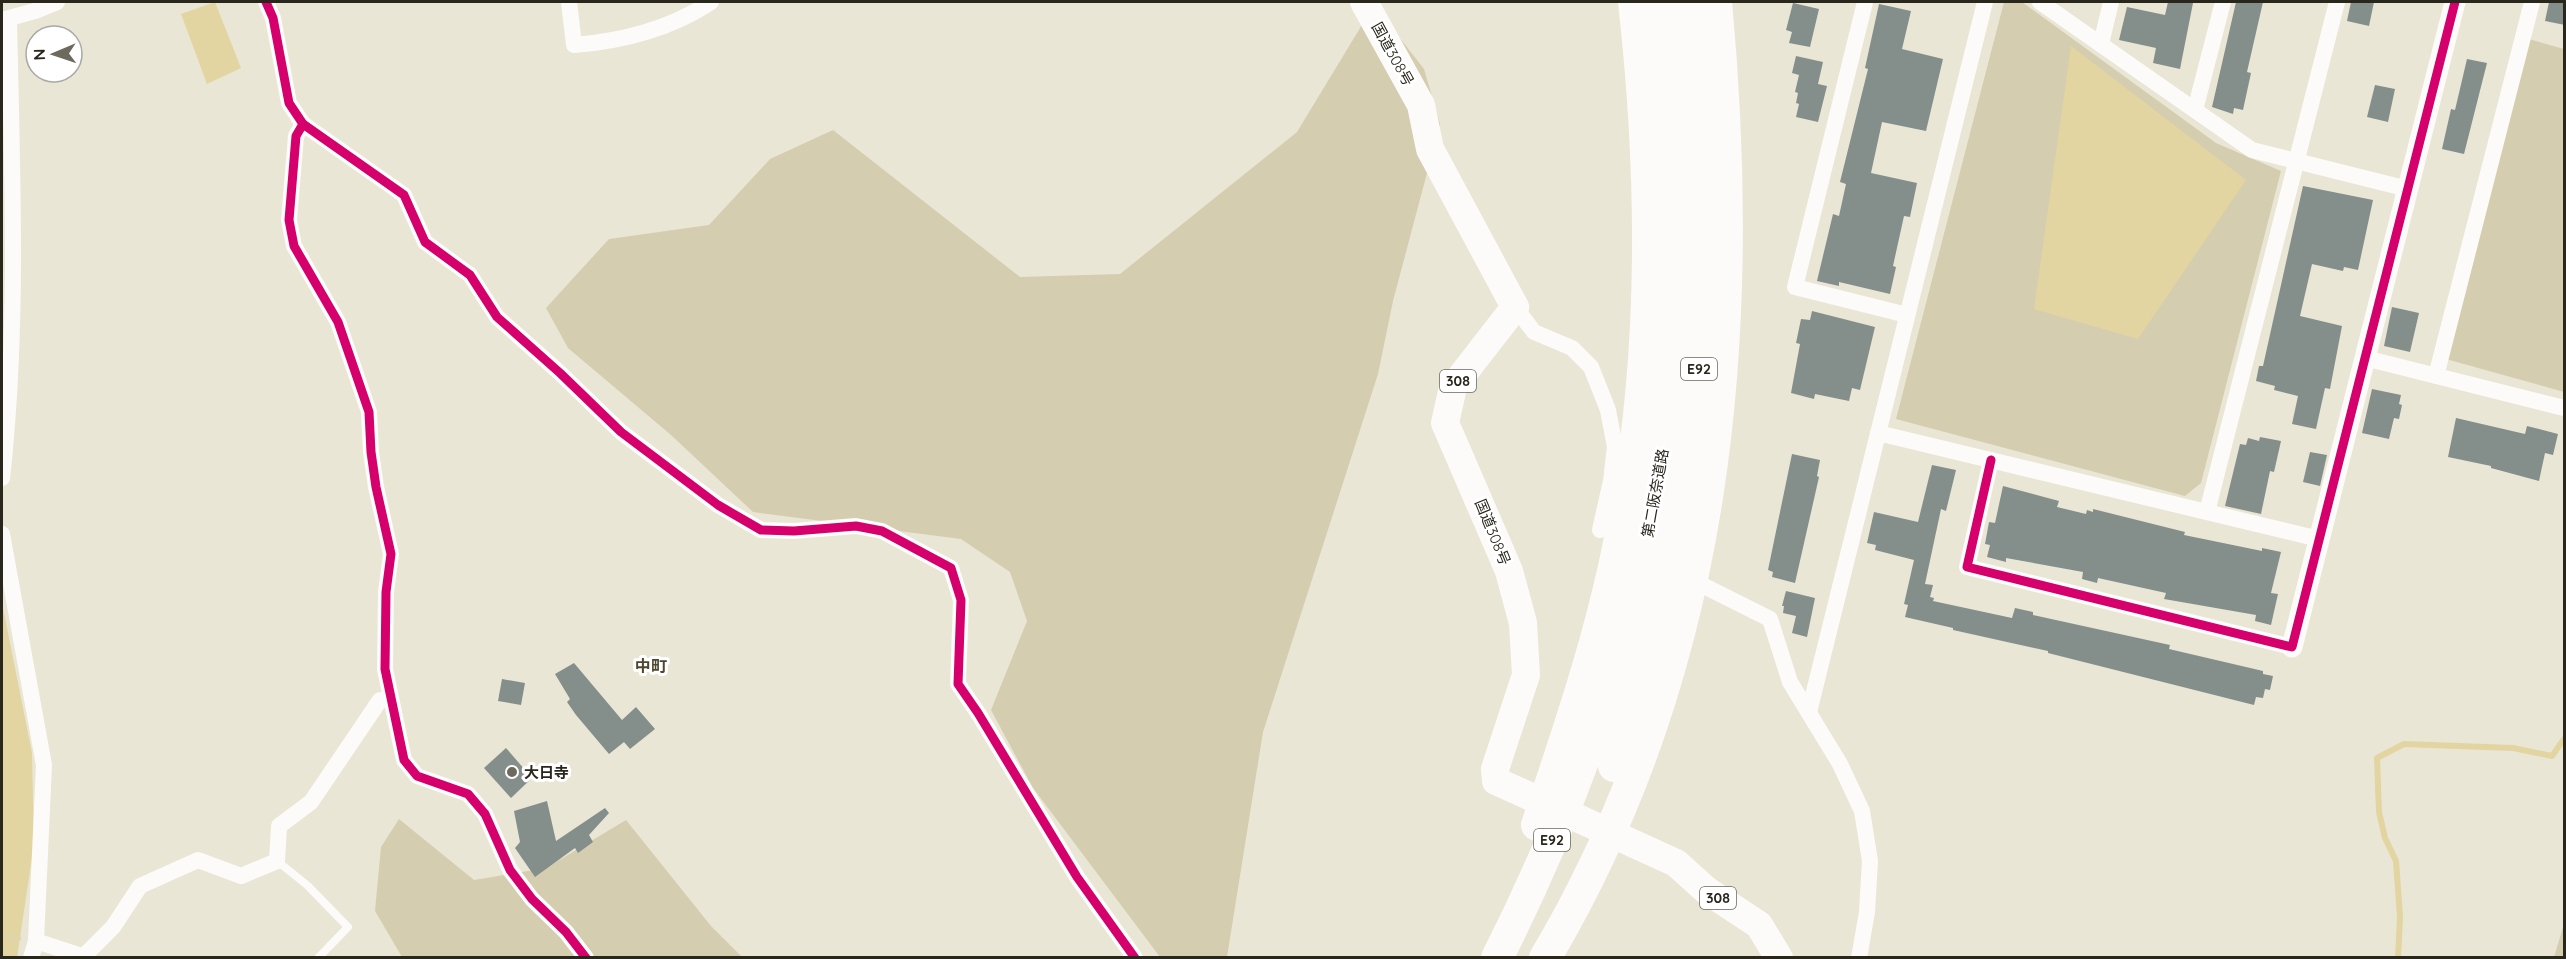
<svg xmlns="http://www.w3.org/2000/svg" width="2566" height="959" font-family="Quicksand,'Noto Sans JP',sans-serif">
	<rect width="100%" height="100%" fill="#eae6d5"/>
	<g fill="#d5cdaf">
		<polygon points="2004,2 2022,2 2216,143 2281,171 2201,483 2185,496 1896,419"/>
		<polygon points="1374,5 1424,69 1440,124 1393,301 1378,374 1263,732 1227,957 1160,957 1033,788 991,710 1027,621 1010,572 961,539 753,512 671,435 568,348 546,308 609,239 709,225 770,159 833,130 1020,277 1120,274 1297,132"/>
		<polygon points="2529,39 2564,49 2564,392 2446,359"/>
		<polygon points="399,819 474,880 546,868 626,820 711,926 742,957 402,957 375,911 381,847"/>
		<polygon points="2564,924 2564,957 2554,957"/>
	</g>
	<g fill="#e2d5a1">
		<polygon points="215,2 241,68 207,84 181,14"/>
		<polygon points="2071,46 2246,180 2138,339 2034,309"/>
		<polygon points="2,603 32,753 34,844 17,958 2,957"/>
	</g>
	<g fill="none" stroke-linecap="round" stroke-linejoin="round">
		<polyline stroke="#e2d5a1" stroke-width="6" points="2398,958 2400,917 2396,861 2385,838 2379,812 2377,758 2404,744 2513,748 2552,756 2564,739"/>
	</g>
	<g fill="#848f8b">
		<polygon points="2168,2 2193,3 2180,69 2153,63 2156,48 2119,40 2127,7 2165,15"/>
		<polygon points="2236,2 2263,2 2247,72 2251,73 2243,110 2234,108 2233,114 2212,107"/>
		<polygon points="2351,2 2374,2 2369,26 2347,21"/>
		<polygon points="2549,2 2565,2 2565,25 2545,21"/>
		<polygon points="1793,3 1819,9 1810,47 1789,43 1792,32 1786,30"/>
		<polygon points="1879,4 1911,11 1902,49 1943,59 1926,131 1882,122 1871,173 1917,183 1910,217 1904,216 1893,266 1896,267 1890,294 1839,282 1839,286 1817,281 1833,214 1839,216 1846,184 1840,182 1868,69 1865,68"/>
		<polygon points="1796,56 1823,62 1818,84 1827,86 1818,122 1796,117 1799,104 1796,103 1798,93 1795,92 1799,75 1792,73"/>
		<polygon points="2467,59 2487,63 2464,154 2442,149 2451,109 2455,110"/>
		<polygon points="2375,85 2395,89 2388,122 2367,117"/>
		<polygon points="2303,186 2373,200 2358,270 2344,267 2343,271 2312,264 2300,316 2342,326 2330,389 2325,388 2316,429 2292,424 2298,396 2274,390 2275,386 2256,381 2259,366 2263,366"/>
		<polygon points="2392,307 2419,313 2410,352 2384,346"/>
		<polygon points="1812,311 1875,327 1860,390 1852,388 1849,401 1815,394 1814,399 1791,393 1800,344 1796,343 1801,319 1810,320"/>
		<polygon points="2372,389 2401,395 2399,404 2402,405 2399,419 2394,418 2389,439 2362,433"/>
		<polygon points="2456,418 2525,434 2527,426 2558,434 2553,455 2545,453 2539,481 2491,468 2491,466 2448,457"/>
		<polygon points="2260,437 2281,441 2274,472 2270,471 2261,514 2225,506 2240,444 2246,445 2248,438 2259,441"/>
		<polygon points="2310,452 2327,455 2320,486 2303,482"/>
		<polygon points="1792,454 1820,460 1817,476 1819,477 1795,583 1772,577 1773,572 1768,570"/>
		<polygon points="1932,465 1956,470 1946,511 1941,509 1925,584 1933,585 1930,597 1934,598 1933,601 2012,618 2015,608 2033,612 2033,615 2170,645 2169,649 2263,671 2263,674 2273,676 2270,690 2265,689 2263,698 2256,697 2254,705 2048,653 2048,651 1953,630 1953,628 1905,617 1908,605 1904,604 1914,560 1875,550 1876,545 1867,543 1874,512 1918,522"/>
		<polygon points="2003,486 2059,501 2057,507 2086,514 2087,510 2093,512 2093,509 2185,532 2184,535 2262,551 2262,548 2281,552 2271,593 2278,594 2271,625 2255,621 2256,615 2164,599 2166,593 2098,578 2097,583 2082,579 2083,572 2006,558 2006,562 1987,557 1990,545 1985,544 1989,522 1995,523"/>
		<polygon points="1786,591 1815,598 1807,637 1792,633 1796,616 1783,613 1784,606 1782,606"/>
		<polygon points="574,663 622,720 636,707 655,729 630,749 624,742 609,754 576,715 567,702 570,699 555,674"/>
		<polygon points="502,679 525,683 521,705 498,701"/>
		<polygon points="506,748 532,778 511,798 484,768"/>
		<polygon points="547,801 556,841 605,808 609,813 589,835 593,842 578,853 575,848 535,877 515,848 520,842 514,811"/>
	</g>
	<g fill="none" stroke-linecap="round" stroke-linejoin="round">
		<polyline stroke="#d5d4cf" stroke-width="4" stroke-dasharray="1.5 4.5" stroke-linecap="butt" points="2,936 21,939"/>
		<polyline stroke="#fcfbf9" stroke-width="8" points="277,861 307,885 348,927 318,958"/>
		<g stroke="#fcfbf9" stroke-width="16">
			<polyline points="266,2 273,18 289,103 303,124 404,195 425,242 470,275 497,317 560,373 621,432 718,505 761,530 794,531 856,526 882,531 951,568 961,600 958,684 978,713 1077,877 1135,958"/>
			<path d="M569 2 574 45C624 41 670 29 711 2"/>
			<polyline points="1865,2 1795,287 1907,315"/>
			<polyline points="2040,2 2252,150 2408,189"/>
			<polyline points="2,20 35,11 57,2"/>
			<polyline points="2101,44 2111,2"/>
			<polyline points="2195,110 2223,2"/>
			<polyline points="303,124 296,136 289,220 294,246 338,322 369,412 371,452 376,487 391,554 386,592 385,669 404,760 417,776 468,794 485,814 510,870 532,899 566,932 586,958"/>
			<polyline points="1515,307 1534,332 1572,348 1591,367 1608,410 1615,447 1611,481 1600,530"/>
			<polyline points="2365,358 2564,408"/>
			<polyline points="2436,376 2532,2"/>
			<polyline points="1878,433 2319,539"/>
			<polyline points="1991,460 1967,567 2292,647"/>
			<path d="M2 478C19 326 12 172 9 19"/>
			<polyline points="2207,512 2337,2"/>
			<polyline points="2,534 44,765 36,941 31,958"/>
			<polyline points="1704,586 1770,619 1790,682 1840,764 1862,811 1870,861 1867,912 1859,958"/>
			<polyline points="1809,712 1985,2"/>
			<polyline points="36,941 88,958"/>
			<polyline points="85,955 113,927 140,886 198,860 241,876 277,861 279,826 311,802 380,700"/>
		</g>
		<polyline stroke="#fcfbf9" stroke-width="21" points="2292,647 2455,2"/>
		<polyline stroke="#fcfbf9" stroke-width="28" points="1364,2 1421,105 1430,149 1515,307 1453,387 1445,423 1509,571 1523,623 1526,675 1495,769 1496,781 1676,863 1706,890 1759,925 1779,958"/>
		<g stroke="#fcfbf9" stroke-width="32">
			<path d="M1614 766C1707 520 1715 260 1691 2"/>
			<path d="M1537 825C1568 732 1600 639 1619 543 1656 366 1654 180 1634 2"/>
			<path d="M1497 958C1581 792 1641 617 1665 432 1683 290 1675 143 1663 2"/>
			<path d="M1545 958C1719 665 1747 334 1716 2"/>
		</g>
		<defs>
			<g id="cycleway">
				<polyline points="266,2 273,18 289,103 303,124 404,195 425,242 470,275 497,317 560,373 621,432 718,505 761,530 794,531 856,526 882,531 951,568 961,600 958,684 978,713 1077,877 1135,958"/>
				<polyline points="303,124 296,136 289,220 294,246 338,322 369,412 371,452 376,487 391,554 386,592 385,669 404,760 417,776 468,794 485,814 510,870 532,899 566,932 586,958"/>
				<polyline points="1991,460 1967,567 2292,647 2455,2"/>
			</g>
		</defs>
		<use href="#cycleway" stroke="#fff" stroke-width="13"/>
		<use href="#cycleway" stroke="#d6006c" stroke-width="9"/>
	</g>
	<circle fill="#6d695c" stroke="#fff" stroke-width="2" cx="512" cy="772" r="6"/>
	<g text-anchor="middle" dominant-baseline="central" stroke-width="6" stroke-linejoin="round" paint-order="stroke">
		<g fill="#fff" stroke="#69675f" stroke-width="1.5">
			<rect x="1681" y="358" width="36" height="22" rx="4.5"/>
			<rect x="1440" y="370" width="36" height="22" rx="4.5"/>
			<rect x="1534" y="829" width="36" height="22" rx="4.5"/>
			<rect x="1700" y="887" width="36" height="22" rx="4.5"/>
		</g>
		<g font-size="14" font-weight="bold" fill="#29261b">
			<text x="1699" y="369">E92</text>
			<text x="1458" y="381">308</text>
			<text x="1552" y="840">E92</text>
			<text x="1718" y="898">308</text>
		</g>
		<g font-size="15" fill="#29261b" stroke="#fff">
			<text transform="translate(1393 54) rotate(61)">国道308号</text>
			<text transform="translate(1655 493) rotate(-80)">第二阪奈道路</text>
			<text transform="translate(1493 532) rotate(68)">国道308号</text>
		</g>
		<g font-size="15" font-weight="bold" fill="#29261b" stroke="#fff" text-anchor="start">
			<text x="524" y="772">大日寺</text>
		</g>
		<g font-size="16" font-weight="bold" fill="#4e472e" stroke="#fff">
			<text x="651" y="666">中町</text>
		</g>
	</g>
	<rect width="2566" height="959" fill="none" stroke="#29261b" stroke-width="6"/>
	<g transform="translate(54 54) rotate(268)"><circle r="28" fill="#ffffff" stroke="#a9a8a4" stroke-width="1.5"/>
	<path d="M0-4.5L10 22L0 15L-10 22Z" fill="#6d695c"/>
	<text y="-9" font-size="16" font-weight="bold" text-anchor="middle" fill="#29261b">N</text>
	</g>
</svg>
